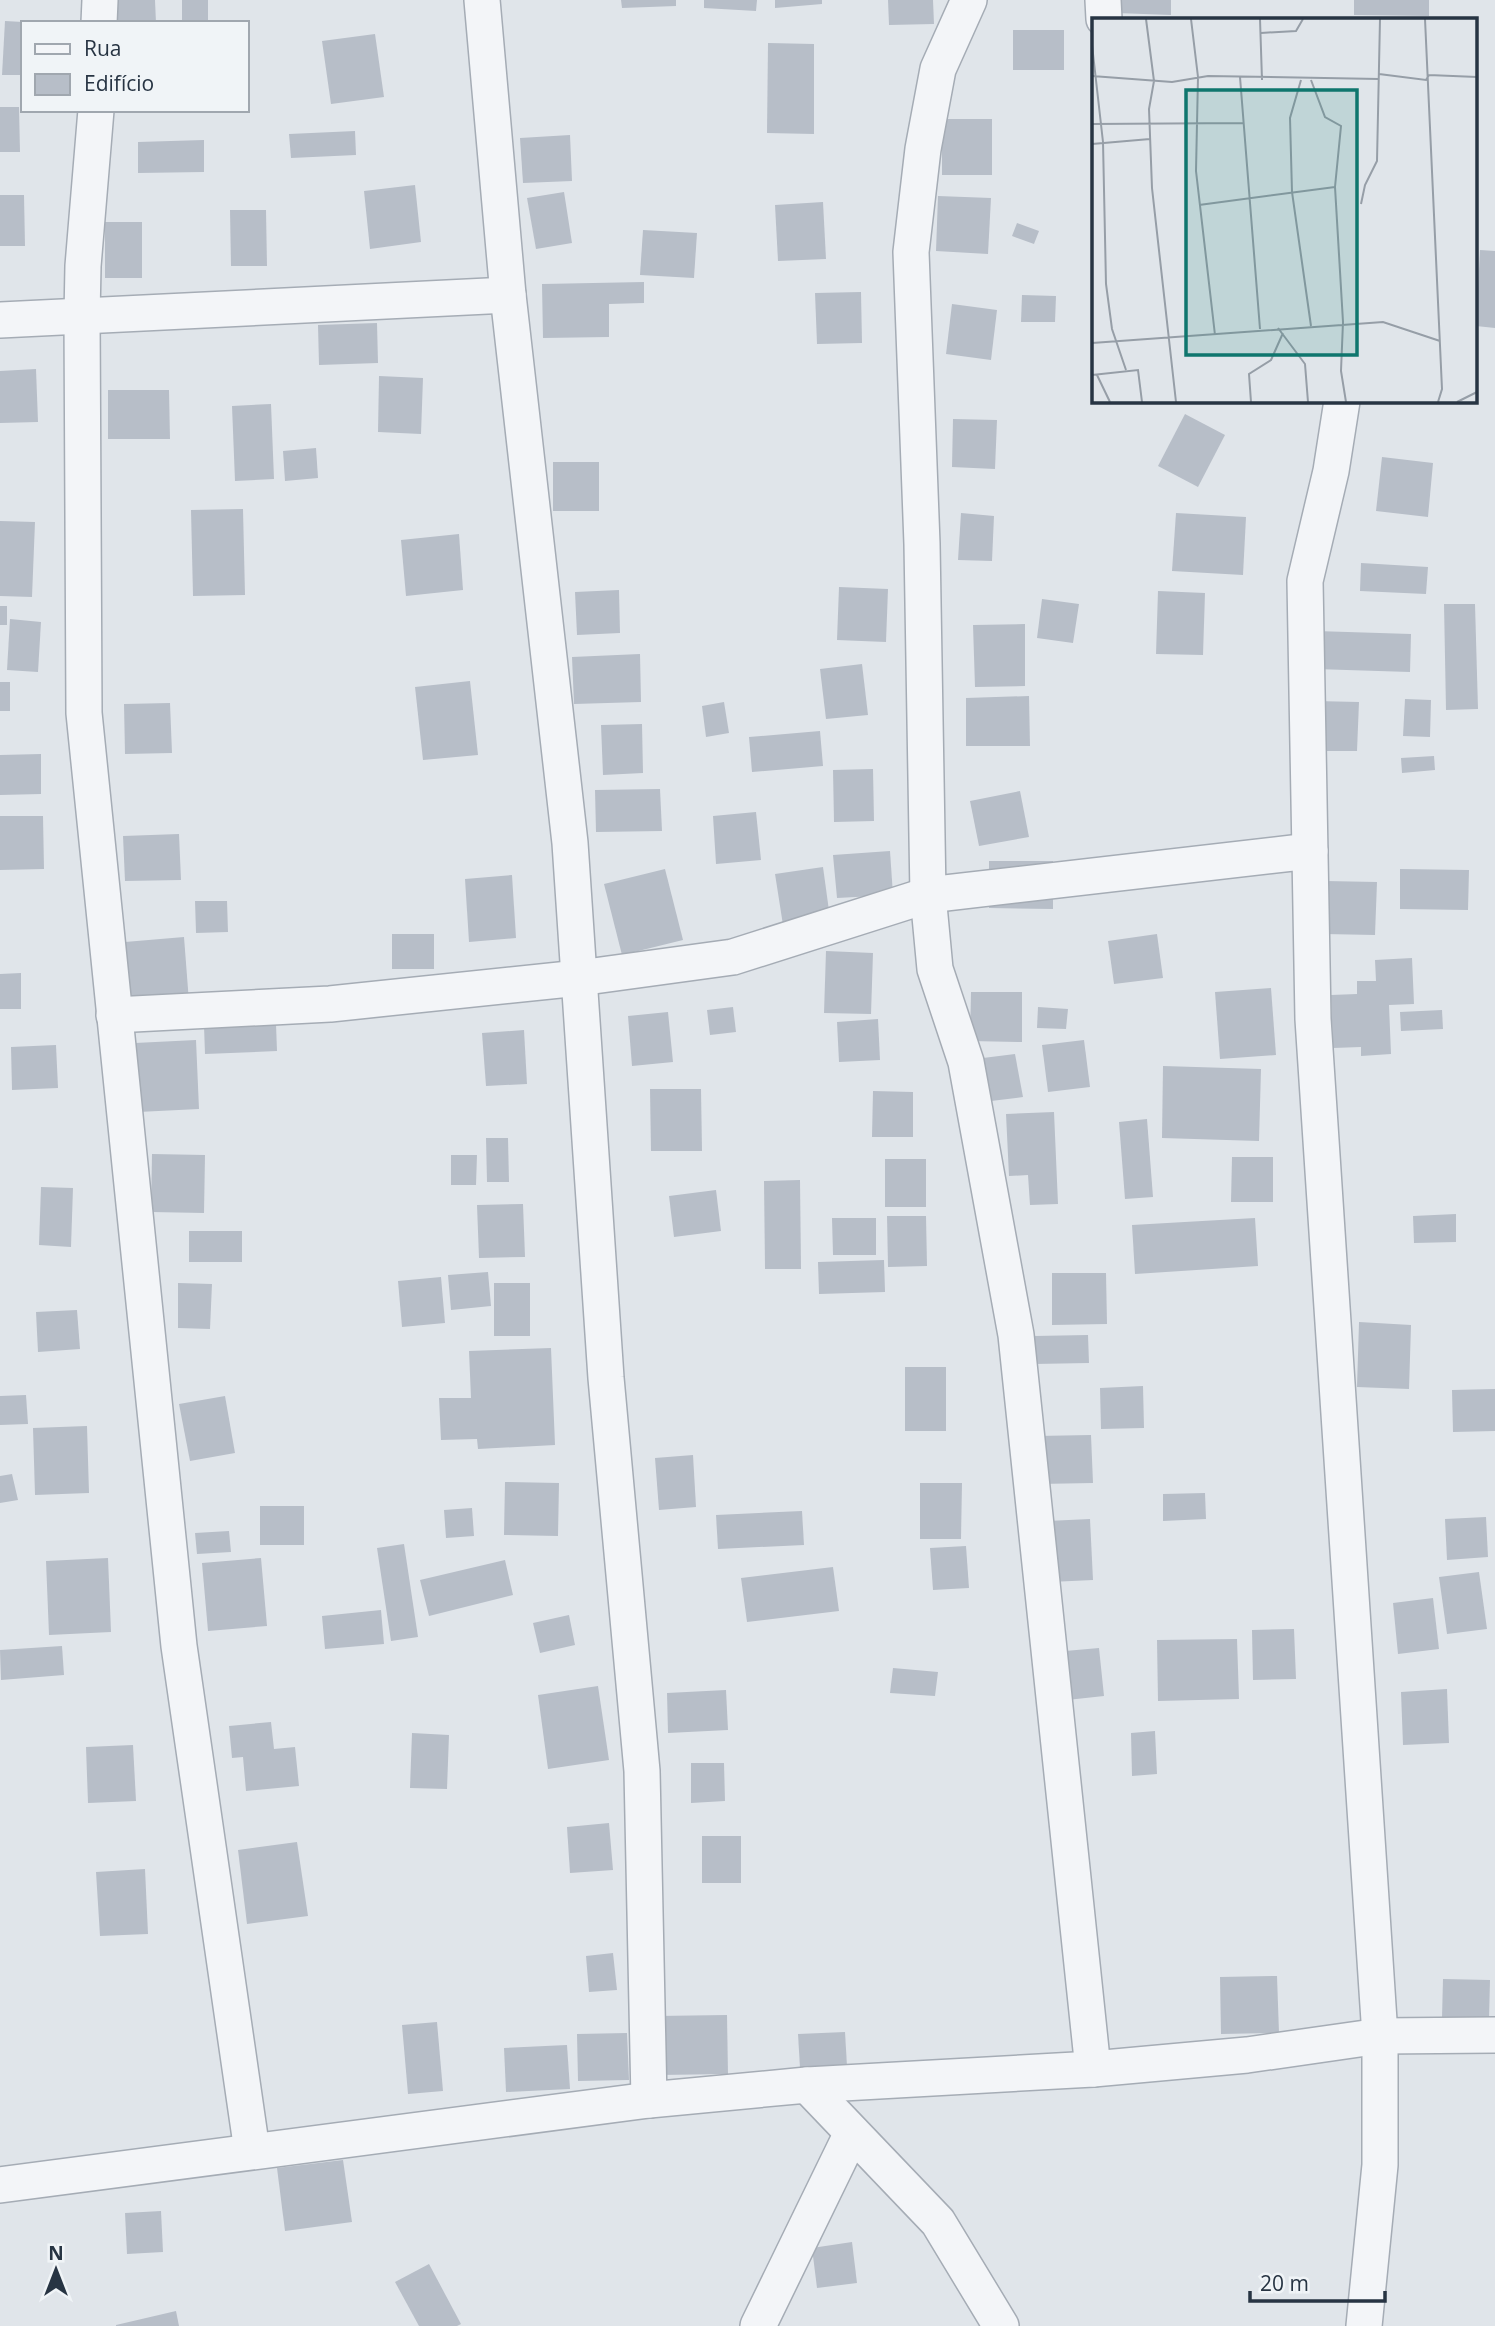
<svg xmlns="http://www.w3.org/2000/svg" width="1495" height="2326" font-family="'Open Sans',sans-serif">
	<rect width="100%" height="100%" fill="#e0e5ea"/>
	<g fill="#b7bec8">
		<polygon points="108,0 155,0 156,23 109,23"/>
		<rect x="182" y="0" width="26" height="23"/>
		<polygon points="621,0 676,0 676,6 622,8"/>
		<polygon points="704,0 757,0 756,11 704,8"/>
		<polygon points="775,0 822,0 822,4 775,8"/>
		<polygon points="888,0 933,0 934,24 889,25"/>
		<polygon points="1117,0 1171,0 1171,15 1116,13"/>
		<polygon points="1354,0 1429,0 1429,16 1354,15"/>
		<polygon points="5,21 23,22 23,75 2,75"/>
		<rect x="1013" y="30" width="51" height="40"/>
		<polygon points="375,34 384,97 331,104 322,41"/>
		<polygon points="768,43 814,44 814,134 767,133"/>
		<polygon points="0,107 19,107 20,152 0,152"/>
		<rect x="942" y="119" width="50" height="56"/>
		<polygon points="355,131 356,155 291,158 289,134"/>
		<polygon points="570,135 572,181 523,183 520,138"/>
		<polygon points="204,140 204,172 138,173 138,142"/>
		<polygon points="415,185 421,242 370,249 364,191"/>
		<polygon points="564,192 572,243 536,249 527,198"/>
		<polygon points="0,195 24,195 25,246 0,246"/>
		<polygon points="938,196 991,198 988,254 936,251"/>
		<polygon points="823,202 826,259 778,261 775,205"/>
		<polygon points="230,210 266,210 267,266 231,266"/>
		<rect x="105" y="222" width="37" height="56"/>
		<polygon points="1017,223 1039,231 1034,244 1012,236"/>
		<polygon points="643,230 697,233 694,278 640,275"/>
		<polygon points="1480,250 1495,251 1495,328 1476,326"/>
		<polygon points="644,282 644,303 609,304 609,337 543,338 542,284"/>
		<polygon points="861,292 862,343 817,344 815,293"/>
		<polygon points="1022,295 1056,296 1055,322 1021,322"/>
		<polygon points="952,304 997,310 991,360 946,354"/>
		<polygon points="377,323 378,363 319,365 318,325"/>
		<polygon points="36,369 38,422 0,423 0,371"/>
		<polygon points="379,376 423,378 421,434 378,432"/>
		<polygon points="108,390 169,390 170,439 108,439"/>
		<polygon points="271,404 274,479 235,481 232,406"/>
		<polygon points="1185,414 1225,435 1198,487 1158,466"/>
		<polygon points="953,419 997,420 995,469 952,467"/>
		<polygon points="316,448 318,478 285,481 283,451"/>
		<polygon points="1382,457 1433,463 1428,517 1376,511"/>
		<rect x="553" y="462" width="46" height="49"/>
		<polygon points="243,509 245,595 193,596 191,510"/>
		<polygon points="961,513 994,516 992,561 958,560"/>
		<polygon points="1176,513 1246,517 1243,575 1172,571"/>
		<polygon points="0,521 35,522 32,597 0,596"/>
		<polygon points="459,534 463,590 406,596 401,540"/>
		<polygon points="1361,563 1428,567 1426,594 1360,591"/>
		<polygon points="839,587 888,589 886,642 837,640"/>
		<polygon points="619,590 620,633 577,635 575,592"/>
		<polygon points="1158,591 1205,593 1203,655 1156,654"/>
		<polygon points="1042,599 1079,604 1073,643 1037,638"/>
		<polygon points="1444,604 1475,604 1478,709 1446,710"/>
		<rect x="0" y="606" width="7" height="19"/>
		<polygon points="10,619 41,622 38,672 7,670"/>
		<polygon points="1025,624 1025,686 975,687 973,625"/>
		<polygon points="1316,631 1411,634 1410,672 1315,669"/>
		<polygon points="640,654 641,702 574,704 572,657"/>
		<polygon points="862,664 868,715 826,719 820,669"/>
		<polygon points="470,681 478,755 423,760 415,687"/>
		<rect x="0" y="682" width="10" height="29"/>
		<polygon points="1029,696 1030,746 966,746 966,698"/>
		<polygon points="1405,699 1431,700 1430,737 1403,736"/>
		<polygon points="1315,701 1359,702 1357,751 1313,751"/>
		<polygon points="724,702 729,733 706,737 702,706"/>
		<polygon points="170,703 172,753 125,754 124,704"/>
		<polygon points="642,724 643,773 603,775 601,725"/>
		<polygon points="820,731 823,766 752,772 749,737"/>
		<polygon points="41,754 41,794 0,795 0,755"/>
		<polygon points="1434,756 1435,770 1402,773 1401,758"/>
		<polygon points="873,769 874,821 834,822 833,770"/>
		<polygon points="660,789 662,831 596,832 595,790"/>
		<polygon points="1020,791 1029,837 979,846 970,801"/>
		<polygon points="756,812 761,860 716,864 713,816"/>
		<polygon points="0,816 43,816 44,869 0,870"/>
		<polygon points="179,834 181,880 125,881 123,836"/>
		<polygon points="890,851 893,895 837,898 833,855"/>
		<polygon points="989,861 1053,861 1053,909 989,908"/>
		<polygon points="823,867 830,918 783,925 775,874"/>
		<polygon points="665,869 683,940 622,955 604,884"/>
		<polygon points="1400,869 1469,870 1468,910 1400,909"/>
		<polygon points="512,875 516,938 469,942 465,879"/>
		<polygon points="1325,881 1377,882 1375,935 1324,934"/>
		<polygon points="195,901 227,901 228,932 196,933"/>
		<rect x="392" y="934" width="42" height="35"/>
		<polygon points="1157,934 1163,978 1114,984 1108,941"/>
		<polygon points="184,937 189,1002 130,1007 125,942"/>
		<polygon points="826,951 873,953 871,1014 824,1013"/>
		<polygon points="1412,958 1414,1004 1389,1005 1391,1054 1361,1056 1361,1047 1333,1048 1331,995 1357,994 1357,981 1376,981 1375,960"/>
		<polygon points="21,973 21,1009 0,1009 0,974"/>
		<polygon points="1271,988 1276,1055 1220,1059 1215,992"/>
		<polygon points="971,992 1022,992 1022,1042 970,1041"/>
		<polygon points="733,1007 736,1032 710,1035 707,1010"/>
		<polygon points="1038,1007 1068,1009 1066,1029 1037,1028"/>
		<polygon points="1442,1010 1443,1029 1401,1031 1400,1012"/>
		<polygon points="668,1012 673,1062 632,1066 628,1016"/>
		<polygon points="878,1019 880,1060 839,1062 837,1022"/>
		<polygon points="276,1024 277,1051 205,1054 204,1026"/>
		<polygon points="524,1030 527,1084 486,1086 482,1033"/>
		<polygon points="196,1040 199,1109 138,1112 135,1043"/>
		<polygon points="1084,1040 1090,1087 1048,1092 1042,1045"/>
		<polygon points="56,1045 58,1088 12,1090 11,1047"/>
		<polygon points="1015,1054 1023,1097 991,1101 983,1058"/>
		<polygon points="1163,1066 1261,1069 1259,1141 1162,1138"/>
		<polygon points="650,1089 701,1089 702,1151 651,1151"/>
		<polygon points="873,1091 913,1092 913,1137 872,1137"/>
		<polygon points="1054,1112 1058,1204 1030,1205 1028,1175 1009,1176 1006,1114"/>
		<polygon points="1147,1119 1153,1197 1125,1199 1119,1122"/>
		<polygon points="486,1138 508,1138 509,1182 487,1182"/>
		<polygon points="152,1154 205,1155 204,1213 151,1212"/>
		<polygon points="451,1155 477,1155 476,1185 451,1185"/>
		<polygon points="1232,1157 1273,1157 1273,1202 1231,1202"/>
		<rect x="885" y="1159" width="41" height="48"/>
		<polygon points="800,1180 801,1269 765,1269 764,1181"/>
		<polygon points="41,1187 73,1188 71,1247 39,1245"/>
		<polygon points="716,1190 721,1231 674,1237 669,1196"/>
		<polygon points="523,1204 525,1257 479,1258 477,1205"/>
		<polygon points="1456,1214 1456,1242 1414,1243 1413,1216"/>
		<polygon points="887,1216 926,1216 927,1266 888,1267"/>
		<polygon points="832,1218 876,1218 876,1255 833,1255"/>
		<polygon points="1255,1218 1258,1266 1135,1274 1132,1225"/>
		<rect x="189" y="1231" width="53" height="31"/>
		<polygon points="884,1260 885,1292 819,1294 818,1262"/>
		<polygon points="488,1272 491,1306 451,1310 448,1275"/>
		<polygon points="1052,1273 1106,1273 1107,1324 1052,1325"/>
		<polygon points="441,1277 445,1323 402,1327 398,1281"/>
		<polygon points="178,1283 212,1284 210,1329 178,1328"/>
		<rect x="494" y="1283" width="36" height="53"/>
		<polygon points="77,1310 80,1349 38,1352 36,1312"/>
		<polygon points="1359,1322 1411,1325 1409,1389 1357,1387"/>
		<polygon points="1088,1335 1089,1363 1034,1364 1034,1336"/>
		<polygon points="551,1348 555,1445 478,1449 477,1439 441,1440 439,1398 471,1398 469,1351"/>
		<rect x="905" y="1367" width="41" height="64"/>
		<polygon points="1143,1386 1144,1428 1101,1429 1100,1388"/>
		<polygon points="1495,1389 1495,1431 1453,1432 1452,1390"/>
		<polygon points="26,1395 28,1424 0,1425 0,1396"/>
		<polygon points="225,1396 235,1453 190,1461 179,1404"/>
		<polygon points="87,1426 89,1493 35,1495 33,1428"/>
		<polygon points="1091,1435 1093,1483 1039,1484 1037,1436"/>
		<polygon points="693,1455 696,1507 659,1510 655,1458"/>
		<polygon points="12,1474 18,1500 0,1503 0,1476"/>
		<polygon points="505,1482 559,1483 558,1536 504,1535"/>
		<polygon points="920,1483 962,1483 961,1539 920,1539"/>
		<polygon points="1205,1493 1206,1519 1163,1521 1163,1494"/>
		<rect x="260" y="1506" width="44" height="39"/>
		<polygon points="472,1508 474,1536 446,1538 444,1510"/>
		<polygon points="802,1511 804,1545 718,1549 716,1515"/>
		<polygon points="1486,1517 1488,1557 1447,1560 1445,1519"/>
		<polygon points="1090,1519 1093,1580 1029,1583 1026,1522"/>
		<polygon points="229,1531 231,1552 197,1554 195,1533"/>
		<polygon points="404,1544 418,1637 391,1641 377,1548"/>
		<polygon points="966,1546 969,1588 933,1590 930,1548"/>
		<polygon points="108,1558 111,1632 49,1635 46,1561"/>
		<polygon points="261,1558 267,1626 208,1631 202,1563"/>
		<polygon points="505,1560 513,1595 429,1616 420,1580"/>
		<polygon points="833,1567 839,1611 747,1622 741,1578"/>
		<polygon points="1479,1572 1487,1629 1447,1634 1439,1577"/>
		<polygon points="1433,1598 1439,1649 1398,1654 1393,1603"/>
		<polygon points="381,1610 384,1644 325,1649 322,1616"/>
		<polygon points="569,1615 575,1645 540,1653 533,1623"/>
		<polygon points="1294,1629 1296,1679 1253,1680 1252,1630"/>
		<polygon points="1237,1639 1239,1699 1158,1701 1157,1640"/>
		<polygon points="62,1646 64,1675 1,1680 0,1650"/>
		<polygon points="1099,1648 1104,1696 1058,1701 1054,1652"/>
		<polygon points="893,1668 938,1672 935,1696 890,1693"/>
		<polygon points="598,1686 609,1760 548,1769 538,1695"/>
		<polygon points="1447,1689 1449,1743 1403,1745 1401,1692"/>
		<polygon points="726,1690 728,1730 668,1733 667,1693"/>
		<polygon points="271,1722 274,1749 295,1747 299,1786 246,1791 243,1757 232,1758 229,1726"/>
		<polygon points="1155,1731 1157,1774 1132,1776 1131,1733"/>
		<polygon points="412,1733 449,1735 447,1789 410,1788"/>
		<polygon points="133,1745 136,1801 88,1803 86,1747"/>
		<polygon points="691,1763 724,1763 725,1801 691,1803"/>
		<polygon points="609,1823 613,1870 570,1873 567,1827"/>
		<rect x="702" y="1836" width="39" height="47"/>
		<polygon points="297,1842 308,1916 247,1924 238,1850"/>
		<polygon points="145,1869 148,1934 100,1936 96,1872"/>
		<polygon points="613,1953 617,1990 589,1992 586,1956"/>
		<polygon points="1277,1976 1279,2033 1221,2034 1220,1977"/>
		<polygon points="1443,1979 1490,1980 1489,2020 1442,2018"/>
		<polygon points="727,2015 728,2074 659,2075 657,2016"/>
		<polygon points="437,2022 443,2091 408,2094 402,2025"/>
		<polygon points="845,2032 847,2066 800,2068 798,2034"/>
		<polygon points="627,2033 629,2080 578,2081 577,2034"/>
		<polygon points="567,2045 570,2089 506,2092 504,2048"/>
		<polygon points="343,2160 352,2222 285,2231 277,2168"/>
		<polygon points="161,2211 163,2252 127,2254 125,2213"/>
		<polygon points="852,2242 857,2283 817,2288 812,2248"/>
		<polygon points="429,2264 461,2324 457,2326 419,2326 395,2282"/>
		<polygon points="176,2311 179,2326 116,2326 116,2325"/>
	</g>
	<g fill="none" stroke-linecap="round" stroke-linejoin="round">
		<defs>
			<g id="minor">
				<polyline points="482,0 508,295 570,843 606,1378 642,1771 649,2100"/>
				<polyline points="969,0 938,69 923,149 911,252 922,544 928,895 935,969 966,1062 1016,1335 1093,2069"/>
				<polyline points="1103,0 1104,19"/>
				<polyline points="99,23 100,0"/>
				<polyline points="96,110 83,266 82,316 84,713 179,1646 252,2151"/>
				<polyline points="0,320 508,295"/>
				<polyline points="1342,401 1331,471 1305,581 1313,1019 1380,2036 1380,2165 1364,2326"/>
				<polyline points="114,1015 330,1004 579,978 733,957 928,895 1310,851"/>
				<polyline points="807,2085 938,2222 1001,2326"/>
				<polyline points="0,2185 649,2100 807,2085 1093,2069 1247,2055 1380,2036 1495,2035"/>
				<polyline points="758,2326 852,2133"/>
			</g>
		</defs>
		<use href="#minor" stroke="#a5acb5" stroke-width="38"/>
		<use href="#minor" stroke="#f3f5f8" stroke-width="35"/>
	</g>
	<g transform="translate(1092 18)">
		<rect width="385" height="385" fill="#e0e5ea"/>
		<path fill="none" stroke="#969ea7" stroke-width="2" d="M54 1 62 63 57 91 60 170 84 384M99 1 106 59 104 153 123 317M168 1 170 62M333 1 350 371 346 384M169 15 204 13 211 1M0 27 11 124 14 266 20 311 34 352M287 56 334 62 337 57 385 59M0 58 80 64 116 58 287 61M148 59 168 311M209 62 198 100 200 174 219 308M219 62 233 99 249 108 243 169 251 304 249 353 254 384M0 106 152 105M0 126 58 121M269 186 273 167 285 143 288 1M107 187 243 169M186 310 213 346 216 384M0 325 291 304 348 323M0 357 46 352 50 384M5 357 18 384M159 384 157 356 179 342 191 315M365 384 385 374"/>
		<path fill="#0f766e" fill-opacity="0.15" stroke="#0f766e" stroke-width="3.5" d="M94 72H265V337H94Z"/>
		<rect width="385" height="385" fill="none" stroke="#273443" stroke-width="3.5"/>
	</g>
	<rect x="21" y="21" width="228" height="91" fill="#f0f4f7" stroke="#a0a7af" stroke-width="2"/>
	<rect x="35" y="44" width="35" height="10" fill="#f3f5f8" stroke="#a0a7af" stroke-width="2"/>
	<text x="84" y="56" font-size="21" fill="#273443">Rua</text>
	<rect x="35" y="74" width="35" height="21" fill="#b7bec8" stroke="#a0a7af" stroke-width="2"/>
	<text x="84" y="91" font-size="21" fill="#273443">Edifício</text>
	<g transform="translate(56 2270)" stroke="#f0f4f7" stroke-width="5" paint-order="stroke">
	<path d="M0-5L12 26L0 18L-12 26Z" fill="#273443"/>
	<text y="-10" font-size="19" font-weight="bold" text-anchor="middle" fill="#273443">N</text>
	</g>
	<path d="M1250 2291v10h135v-10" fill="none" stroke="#273443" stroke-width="3.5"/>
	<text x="1260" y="2291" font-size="21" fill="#273443" stroke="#f0f4f7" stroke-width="5" paint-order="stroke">20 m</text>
</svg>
